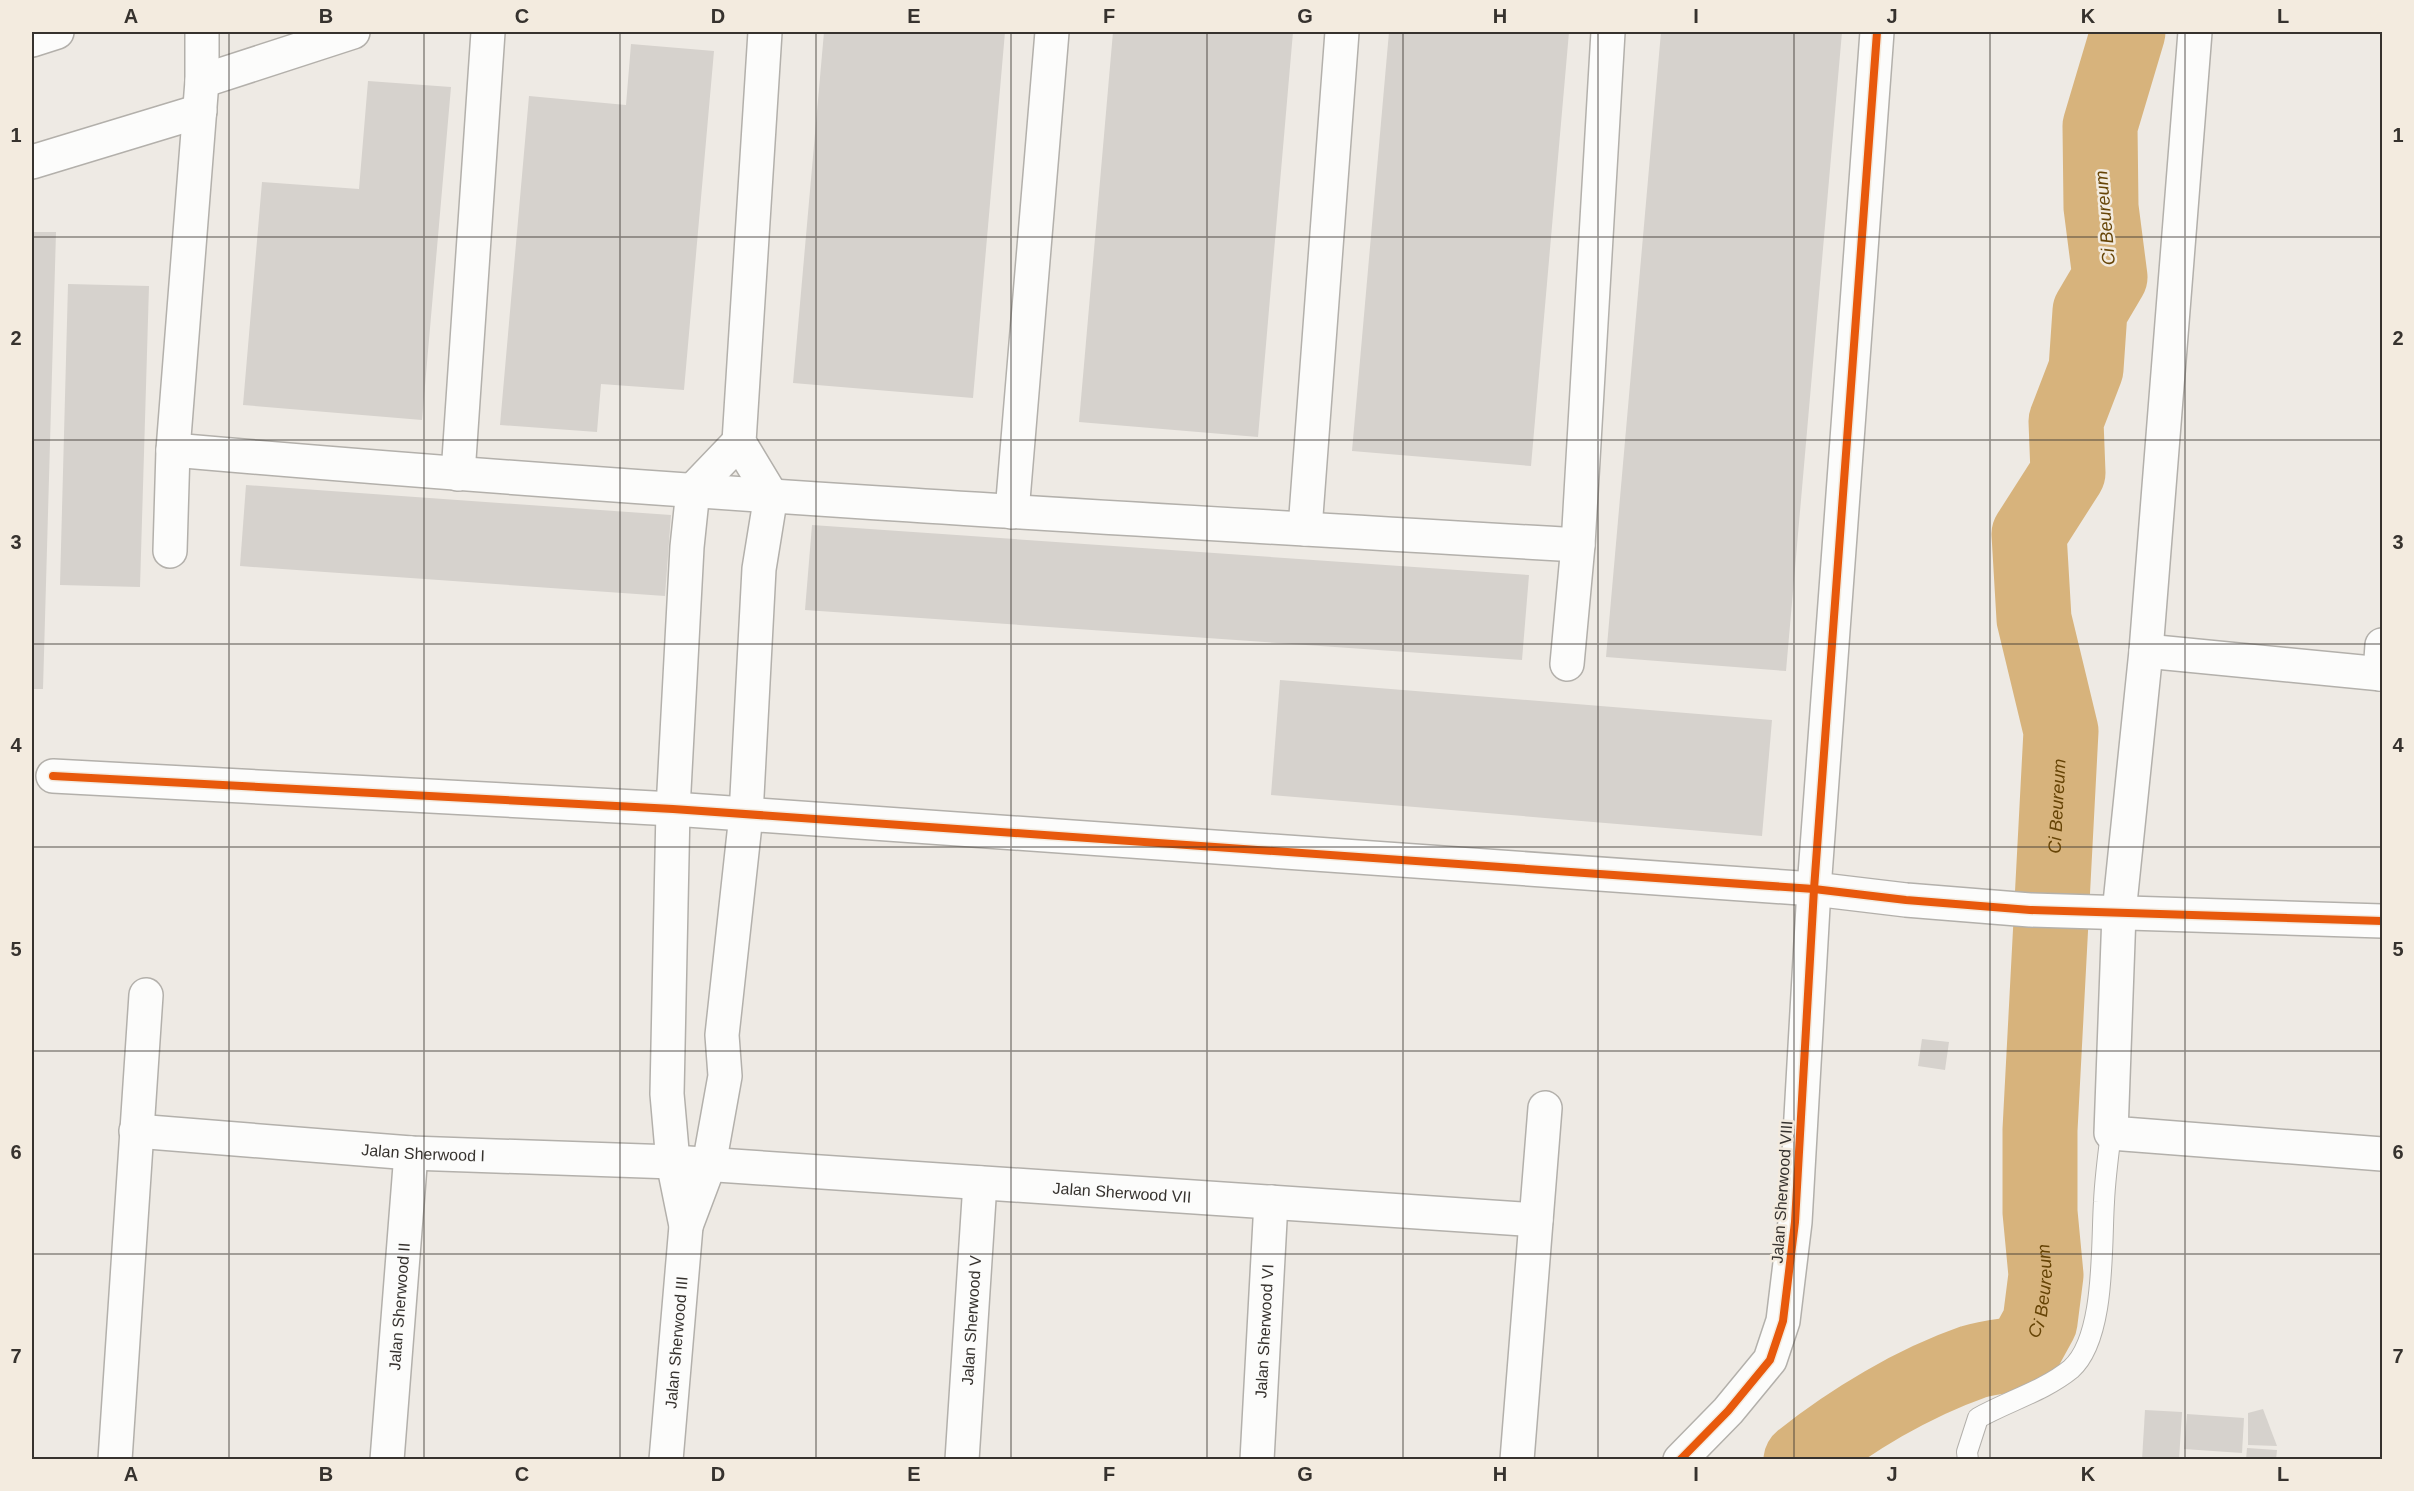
<svg xmlns="http://www.w3.org/2000/svg" width="2414" height="1491" font-family="Arial,sans-serif">
	<rect width="100%" height="100%" fill="#eeeae4"/>
	<g fill="none" stroke-linecap="round" stroke-linejoin="round">
		<path stroke="#d7b37c" stroke-width="75" id="s1" d="M1801 1460C1851 1420 1913 1383 1973 1362 1989 1357 2007 1356 2023 1353L2040 1322 2046 1275 2040 1212V1130L2061 731 2034 619 2029 534 2068 473 2066 421 2086 369 2090 311 2110 277 2101 207 2100 126 2128 32"/>
	</g>
	<g fill="#d6d2cd">
		<polygon points="824,32 1005,32 973,398 793,383"/>
		<polygon points="1113,32 1293,32 1258,437 1079,422"/>
		<polygon points="1389,32 1569,32 1531,466 1352,451"/>
		<polygon points="1661,32 1842,32 1786,671 1606,657"/>
		<polygon points="631,44 714,51 684,390 601,384 597,432 500,425 529,96 626,105"/>
		<polygon points="368,81 451,87 422,420 243,405 262,182 359,189"/>
		<polygon points="32,232 56,232 43,689 32,689"/>
		<polygon points="68,284 149,286 140,587 60,585"/>
		<polygon points="246,485 671,515 665,596 240,566"/>
		<polygon points="812,525 1529,575 1522,660 805,610"/>
		<polygon points="1280,680 1772,720 1762,836 1271,795"/>
		<polygon points="1922,1039 1949,1042 1945,1070 1918,1066"/>
		<polygon points="2263,1409 2277,1446 2248,1445 2248,1413"/>
		<polygon points="2145,1410 2182,1412 2179,1460 2142,1460"/>
		<polygon points="2187,1414 2244,1418 2242,1453 2184,1449"/>
		<polygon points="2247,1448 2277,1450 2276,1460 2246,1460"/>
	</g>
	<g fill="none" stroke-linecap="round" stroke-linejoin="round">
		<defs>
			<path id="service" d="M1968 1460 1967 1452 1978 1418C2008 1401 2044 1391 2071 1369 2106 1338 2101 1245 2104 1202 2105 1179 2108 1156 2111 1133"/>
			<g id="minor">
				<polyline points="2195,32 2146,651 2119,913 2111,1133 2382,1154"/>
				<polyline points="32,40 57,32"/>
				<polyline points="202,81 353,32"/>
				<polyline points="32,162 200,111"/>
				<path d="M173 450C641 491 1109 518 1578 545"/>
				<polyline points="458,474 488,32"/>
				<polyline points="1012,512 1052,32"/>
				<polyline points="1305,529 1342,32"/>
				<polyline points="170,551 173,450 202,81 202,32"/>
				<polyline points="2146,651 2382,674"/>
				<polyline points="1567,664 1578,545 1608,32"/>
				<polyline points="2380,674 2382,645"/>
				<polyline points="53,776 673,809 1814,889 1906,900 2030,910 2382,921"/>
				<path id="s2" d="M136 1131 411 1153 673 1162 1536 1220"/>
				<polyline points="686,1226 709,1165 725,1076 722,1035 746,815 759,569 771,495 739,442 765,32"/>
				<polyline points="115,1460 146,995"/>
				<path id="s3" d="M387 1460 411 1153"/>
				<path id="s4" d="M666 1460 686 1226 673 1162 667 1094 673 809 687 547 693 490 739 442"/>
				<path id="s5" d="M962 1460 980 1183"/>
				<path id="s6" d="M1257 1460 1271 1202"/>
				<polyline points="1517,1460 1545,1108"/>
				<polyline points="1680,1460 1728,1411 1770,1360 1783,1321 1795,1222 1814,889 1877,32"/>
			</g>
		</defs>
		<use href="#service" stroke="#b3b0ab" stroke-width="22"/>
		<use href="#minor" stroke="#b3b0ab" stroke-width="36"/>
		<use href="#service" stroke="#fcfcfb" stroke-width="20"/>
		<use href="#minor" stroke="#fcfcfb" stroke-width="33"/>
		<defs>
			<g id="cycleway">
				<polyline points="53,776 673,809 1814,889 1906,900 2030,910 2382,921"/>
				<polyline points="1680,1460 1728,1411 1770,1360 1783,1321 1795,1222 1814,889 1877,32"/>
			</g>
		</defs>
		<use href="#cycleway" stroke="#f3ebdf" stroke-width="11"/>
		<use href="#cycleway" stroke="#e8590c" stroke-width="8"/>
	</g>
	<path fill="none" stroke="#36322e" stroke-width="1.5" stroke-opacity="0.55" d="M229 32V1460M424 32V1460M620 32V1460M816 32V1460M1011 32V1460M1207 32V1460M1403 32V1460M1598 32V1460M1794 32V1460M1990 32V1460M2185 32V1460M32 237H2382M32 440H2382M32 644H2382M32 847H2382M32 1051H2382M32 1254H2382"/>
	<g text-anchor="middle" dominant-baseline="central" stroke-width="5" stroke-linejoin="round" paint-order="stroke">
		<g font-size="16" fill="#36322e" stroke="#f3ebdf">
			<text stroke="none"><textPath href="#s2" startOffset="288">Jalan Sherwood I</textPath></text>
			<text stroke="none"><textPath href="#s2" startOffset="988">Jalan Sherwood VII</textPath></text>
			<text transform="translate(1782 1192) rotate(-86)">Jalan Sherwood VIII</text>
			<text stroke="none"><textPath href="#s3" startOffset="154">Jalan Sherwood II</textPath></text>
			<text stroke="none"><textPath href="#s5" startOffset="140">Jalan Sherwood V</textPath></text>
			<text stroke="none"><textPath href="#s6" startOffset="129">Jalan Sherwood VI</textPath></text>
			<text stroke="none"><textPath href="#s4" startOffset="118">Jalan Sherwood III</textPath></text>
		</g>
		<g font-size="18" font-style="italic" fill="#664406" stroke="#f3ebdf">
			<text transform="translate(2105 218) rotate(-95)">Ci Beureum</text>
			<text stroke="none"><textPath href="#s1" startOffset="802">Ci Beureum</textPath></text>
			<text stroke="none"><textPath href="#s1" startOffset="316">Ci Beureum</textPath></text>
		</g>
	</g>
	<rect width="2414" height="1491" fill="none" stroke="#f3ebdf" stroke-width="66"/>
	<rect x="33" y="33" width="2348" height="1425" fill="none" stroke="#36322e" stroke-width="2"/>
	<g font-size="20" text-anchor="middle" font-weight="bold" fill="#36322e">
		<text x="131" y="23">A</text>
		<text x="326" y="23">B</text>
		<text x="522" y="23">C</text>
		<text x="718" y="23">D</text>
		<text x="914" y="23">E</text>
		<text x="1109" y="23">F</text>
		<text x="1305" y="23">G</text>
		<text x="1500" y="23">H</text>
		<text x="1696" y="23">I</text>
		<text x="1892" y="23">J</text>
		<text x="2088" y="23">K</text>
		<text x="2283" y="23">L</text>
		<text x="16" y="142">1</text>
		<text x="2398" y="142">1</text>
		<text x="16" y="345">2</text>
		<text x="2398" y="345">2</text>
		<text x="16" y="549">3</text>
		<text x="2398" y="549">3</text>
		<text x="16" y="752">4</text>
		<text x="2398" y="752">4</text>
		<text x="16" y="956">5</text>
		<text x="2398" y="956">5</text>
		<text x="16" y="1159">6</text>
		<text x="2398" y="1159">6</text>
		<text x="16" y="1363">7</text>
		<text x="2398" y="1363">7</text>
		<text x="131" y="1481">A</text>
		<text x="326" y="1481">B</text>
		<text x="522" y="1481">C</text>
		<text x="718" y="1481">D</text>
		<text x="914" y="1481">E</text>
		<text x="1109" y="1481">F</text>
		<text x="1305" y="1481">G</text>
		<text x="1500" y="1481">H</text>
		<text x="1696" y="1481">I</text>
		<text x="1892" y="1481">J</text>
		<text x="2088" y="1481">K</text>
		<text x="2283" y="1481">L</text>
	</g>
</svg>
